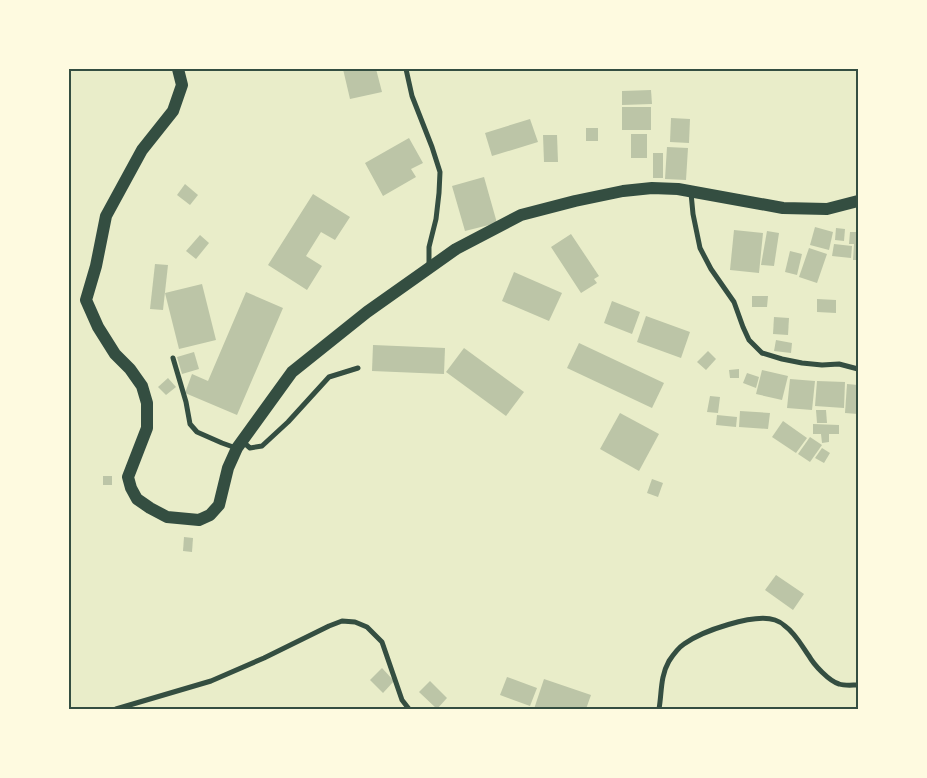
<svg xmlns="http://www.w3.org/2000/svg" width="927" height="778" font-family="'Asap Condensed',sans-serif">
	<rect width="100%" height="100%" fill="#e9edc9"/>
	<g fill="#bcc5a7">
		<polygon points="343,69 376,69 382,92 350,99"/>
		<polygon points="651,90 652,104 622,105 622,91"/>
		<rect x="622" y="107" width="29" height="23"/>
		<polygon points="671,118 690,119 689,143 670,142"/>
		<polygon points="530,119 538,142 492,156 485,133"/>
		<rect x="586" y="128" width="12" height="13"/>
		<rect x="631" y="134" width="16" height="24"/>
		<polygon points="543,135 557,135 558,162 544,162"/>
		<polygon points="409,138 423,163 411,169 416,177 383,196 365,163"/>
		<polygon points="667,147 688,148 686,180 665,179"/>
		<rect x="653" y="153" width="10" height="25"/>
		<polygon points="484,177 497,223 465,231 452,186"/>
		<polygon points="185,184 198,195 190,205 177,195"/>
		<polygon points="313,194 350,217 335,240 321,232 306,256 322,266 307,290 268,265"/>
		<polygon points="815,227 833,232 829,250 810,245"/>
		<polygon points="836,228 845,229 844,241 835,240"/>
		<polygon points="734,230 763,233 759,273 730,270"/>
		<polygon points="767,231 779,233 774,266 761,265"/>
		<polygon points="850,232 858,232 858,260 853,260 854,244 849,244"/>
		<polygon points="571,234 599,276 594,279 597,283 581,293 551,247"/>
		<polygon points="200,235 209,243 196,259 186,251"/>
		<polygon points="834,244 852,246 851,258 832,256"/>
		<polygon points="809,248 827,254 817,283 799,277"/>
		<polygon points="790,251 802,254 797,275 785,272"/>
		<polygon points="155,264 168,265 163,310 150,309"/>
		<polygon points="514,272 562,293 549,321 502,301"/>
		<polygon points="202,284 216,340 179,349 165,293"/>
		<polygon points="246,292 283,308 237,415 185,393 192,374 208,381"/>
		<polygon points="752,296 768,296 767,307 752,307"/>
		<polygon points="817,299 836,300 836,313 817,312"/>
		<polygon points="612,301 640,312 632,334 604,323"/>
		<polygon points="646,316 690,332 681,358 637,342"/>
		<polygon points="774,317 789,318 788,335 773,334"/>
		<polygon points="776,340 792,343 791,353 774,351"/>
		<polygon points="579,343 664,383 652,408 567,368"/>
		<polygon points="373,345 445,348 444,374 372,371"/>
		<polygon points="464,348 524,392 506,416 446,372"/>
		<polygon points="708,351 716,359 706,370 697,362"/>
		<polygon points="194,352 199,369 182,374 177,357"/>
		<polygon points="739,369 739,378 730,378 729,370"/>
		<polygon points="762,370 788,376 782,400 756,394"/>
		<polygon points="747,373 759,377 756,388 743,383"/>
		<polygon points="168,378 176,387 166,395 158,387"/>
		<polygon points="790,379 815,381 812,410 787,408"/>
		<polygon points="817,381 845,382 844,408 815,406"/>
		<polygon points="847,384 858,385 858,414 845,413"/>
		<polygon points="710,396 720,397 718,413 707,412"/>
		<polygon points="816,410 826,410 827,423 817,423"/>
		<polygon points="740,411 770,413 768,429 739,427"/>
		<polygon points="620,413 659,434 639,471 600,449"/>
		<polygon points="717,415 737,417 736,427 716,425"/>
		<polygon points="783,421 807,438 796,453 772,437"/>
		<polygon points="813,424 839,425 839,434 829,434 829,442 822,443 821,434 813,434"/>
		<polygon points="810,437 822,445 810,462 798,454"/>
		<polygon points="822,448 830,453 824,463 815,458"/>
		<rect x="103" y="476" width="9" height="9"/>
		<polygon points="652,479 663,483 658,497 647,493"/>
		<polygon points="184,537 193,538 192,552 183,551"/>
		<polygon points="776,575 804,594 793,610 765,590"/>
		<polygon points="382,668 394,681 383,693 370,680"/>
		<polygon points="507,677 537,688 530,706 500,695"/>
		<polygon points="544,679 591,695 586,709 534,709"/>
		<polygon points="430,681 447,698 437,709 419,692"/>
	</g>
	<g fill="none" stroke-linecap="round" stroke-linejoin="round">
		<g stroke="#344e41" stroke-width="5">
			<polyline points="406,69 412,96 432,147 440,172 439,193 436,219 429,247 429,266"/>
			<polyline points="691,193 693,214 700,248 711,269 734,302 743,327 749,340 762,353 782,359 802,363 822,365 839,364 858,369"/>
			<polyline points="173,358 186,402 190,424 197,432 222,443 236,448"/>
			<polyline points="242,441 250,448 262,446 288,422 329,377 358,368"/>
			<polyline points="116,709 211,681 264,658 329,626 342,621 355,622 367,627 382,642 402,700 409,709"/>
			<path d="M659 709C662 692 660 677 669 661 673 655 678 648 684 644 702 631 754 613 775 620 778 621 783 624 785 626 795 633 802 646 809 656 814 665 829 681 839 684 845 686 852 685 858 685"/>
		</g>
		<polyline stroke="#344e41" stroke-width="12" points="178,69 182,85 173,111 142,150 106,216 96,266 86,300 98,327 115,354 130,369 142,386 147,403 147,428 128,477 131,488 137,499 150,508 167,517 199,520 210,515 219,505 228,468 237,448 292,372 367,312 456,249 521,215 575,201 623,191 652,188 678,189 783,208 827,209 858,201"/>
	</g>
	<rect width="927" height="778" fill="none" stroke="#fefae0" stroke-width="140"/>
	<rect x="70" y="70" width="787" height="638" fill="none" stroke="#344e41" stroke-width="2"/>
</svg>
